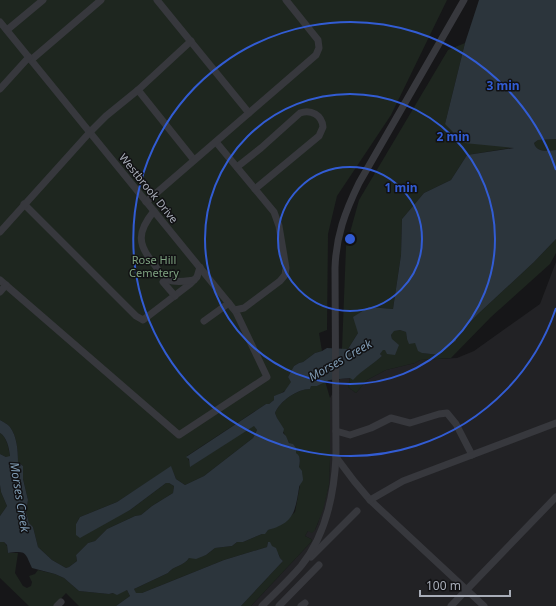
<svg xmlns="http://www.w3.org/2000/svg" width="556" height="606" font-family="'Noto Sans',sans-serif">
	<rect width="100%" height="100%" fill="#161618"/>
	<polygon fill="#222225" points="556,262 556,606 251,606 312,541 311,539 305,536 308,531 315,530 318,523 329,485 330,460 330,398 340,379 350,378 348,387 356,393 367,380 386,370 415,363 420,360 457,358 474,351 540,304"/>
	<g fill="#1e261f">
		<path d="M0 0H447L391 115 337 196 328 234 327 330 319 333 322 351 315 353 303 362 299 363 294 366 288 377 292 382C287 390 282 394 274 396V400L269 404H266L187 456 191 466 254 425 257 430 253 438 204 476 185 485 176 479 171 467 117 502 80 517 76 524V535L130 510 166 483H169L174 486 173 493 152 506 141 515 135 516 107 529 95 541 88 543 76 555 77 561 69 567 66 568 52 560 38 547 33 527 29 523 26 512 28 500 23 479V466L18 462C18 451 17 436 10 427 8 424 3 422 0 420Z"/>
		<polygon points="465,43 445,124 516,147 467,155 451,180 424,193 402,219 401,255 393,309 369,307 358,333 348,349 342,349 346,247 359,200 448,50"/>
		<path d="M556 139V150C547 151 537 153 534 143L538 140Z"/>
		<path d="M556 239V253L550 264 491 317 451 358 420 360 415 363 386 370 367 380 356 393 348 387 350 378C361 371 372 365 382 356L380 354 383 349 385 350 392 339 391 335 393 331 400 330 406 332 407 339 415 343 423 353 439 355 451 344 456 341 457 336 478 314 534 262Z"/>
		<path d="M325 381 330 398V460L329 485 323 510 315 530 312 533 308 531 305 536 311 539 312 541 251 606H241L283 561 280 558 279 555 268 542 267 547 224 560 142 593H135L134 589 168 573C173 566 184 566 189 558L206 555 215 548 232 546 237 542H243L262 534 268 530 282 524 295 512 300 485 299 467 300 459C290 445 281 430 275 413 280 401 297 389 310 389L311 386H317Z"/>
		<path d="M0 433C7 437 9 449 10 457H6L0 454Z"/>
		<polygon points="0,485 1,492 7,506 0,516"/>
		<polygon points="0,542 4,542 7,546 8,553 18,553 15,573 23,586 27,588 31,586 32,582 29,576 35,574 38,570 55,574 64,578 79,591 109,594 127,590 130,596 116,606 79,606 66,593 54,606 29,606 0,578"/>
	</g>
	<path fill="#2c353c" d="M479 0H556V139L538 140 534 143C537 153 547 151 556 150V239L534 262 478 314 457 336 456 341 451 344 439 355 422 353 418 351 415 343 409 344 407 339 406 332 400 330 394 331 391 335 392 339 399 345 395 355 387 354 385 350H383L380 354 382 356C372 365 362 370 353 380L350 378 329 380 317 386H311L310 389C297 389 280 401 275 413L277 418 284 429 283 433 286 436 289 443 293 444 296 448V453C301 456 300 462 299 467L302 471C302 474 303 477 303 480 302 483 299 485 299 488 295 512 294 523 268 530L265 534H262L243 542H237L232 546 215 548 206 555 196 559 189 558C184 566 173 566 168 573L134 589 136 593H142L224 560 267 547 268 542H270L272 546 276 548 280 558 283 561 241 606H116L130 596 127 590 117 595 113 593 109 594 79 591 64 578 55 574 32 568C25 553 27 550 8 553L7 545 4 542H0V516L7 506 1 492 0 485V454L6 457 10 456C9 448 7 437 0 433V420C3 422 8 424 10 427 17 436 18 451 18 462L23 466V479L28 500 26 512 29 523 33 527 38 547 52 560 66 568 69 567 77 561 76 555 88 543 95 541 107 529 135 516 141 515 152 506 173 493 174 486 169 483H166L130 510 80 538 76 535V524L80 517 117 502 171 466 176 479 185 485 204 476 253 438 257 430 254 426 190 467 189 459 186 457 266 404H269L274 400V396L284 392 291 382 288 377 294 366 299 363 303 362 315 353 322 351 327 348 348 349 358 333 353 317 369 307 393 309 401 255 402 219 424 193 451 180 467 155 514 148 464 143 445 124 465 43Z"/>
	<g fill="none" stroke-linecap="round" stroke-linejoin="round">
		<g stroke="#37383d" stroke-width="7">
			<polyline points="157,0 249,113"/>
			<polyline points="0,22 236,312 267,377 179,435 0,280"/>
			<polyline points="7,30 43,0"/>
			<polyline points="31,60 101,0"/>
			<polyline points="0,89 29,57"/>
			<polyline points="138,90 194,160"/>
			<polyline points="216,142 274,212 279,226 286,268 285,275 280,281 244,308 235,310"/>
			<path d="M237 167 261 148 300 113C311 109 322 115 323 127L319 136 255 189"/>
			<polyline points="146,202 316,55 319,48 318,40 286,0"/>
			<polyline points="24,204 136,316 143,320 190,284 197,277 200,267"/>
			<path d="M154 211C137 232 137 244 154 264 158 270 162 277 169 280 176 283 186 281 194 280"/>
			<polyline points="0,232 90,132 106,116 138,90 191,41"/>
			<polyline points="167,278 163,282 175,296"/>
			<polyline points="0,292 6,285"/>
			<polyline points="204,321 229,303"/>
			<polyline points="336,431 350,435 371,428 391,418 410,423 439,414 447,413 456,424 472,455"/>
			<polyline points="336,457 354,481 370,500 484,606"/>
			<polyline points="370,500 403,481 556,423"/>
			<polyline points="311,557 357,511"/>
			<polyline points="57,606 61,602"/>
			<path d="M262 606C275 593 289 580 301 566 326 535 334 496 336 457L335 268C336 236 345 212 359 183L464 0"/>
			<polyline points="279,606 319,565"/>
			<polyline points="301,606 305,603"/>
			<polyline points="451,606 556,497"/>
		</g>
	</g>
	<g fill="none" stroke="#325cd3" stroke-width="2">
		<circle cx="350" cy="239" r="72"/>
		<circle cx="350" cy="239" r="145"/>
		<path d="M556 308A217 217 0 1 1 556 170"/>
	</g>
	<g text-anchor="middle" dominant-baseline="central" stroke-width="3" stroke-linejoin="round" paint-order="stroke">
		<g font-size="11" fill="#a8adb8" stroke="#111113">
			<text transform="translate(149 188) rotate(51)">Westbrook Drive</text>
		</g>
		<g font-size="11" fill="#7fa381" stroke="#111113">
			<text x="154" y="259">Rose Hill<tspan x="154" dy="13">Cemetery</tspan></text>
		</g>
		<g font-size="12" font-style="italic" fill="#7f9bb3" stroke="#111113">
			<text transform="translate(340 360) rotate(-30)">Morses Creek</text>
			<text transform="translate(20 497) rotate(81)">Morses Creek</text>
		</g>
	</g>
	<circle cx="350" cy="239" r="6" fill="#325cd3" stroke="#111113" stroke-width="2"/>
	<g font-size="12" text-anchor="middle" font-weight="bold" fill="#325cd3" stroke="#111113" stroke-width="3" stroke-linejoin="round" paint-order="stroke">
		<text x="503" y="90">3 min</text>
		<text x="453" y="141">2 min</text>
		<text x="401" y="192">1 min</text>
	</g>
	<path d="M420 590v6h90v-6" fill="none" stroke="#a8adb8" stroke-width="2"/>
	<text x="426" y="590" font-size="12" fill="#a8adb8" stroke="#111113" stroke-width="3" paint-order="stroke">100 m</text>
</svg>
